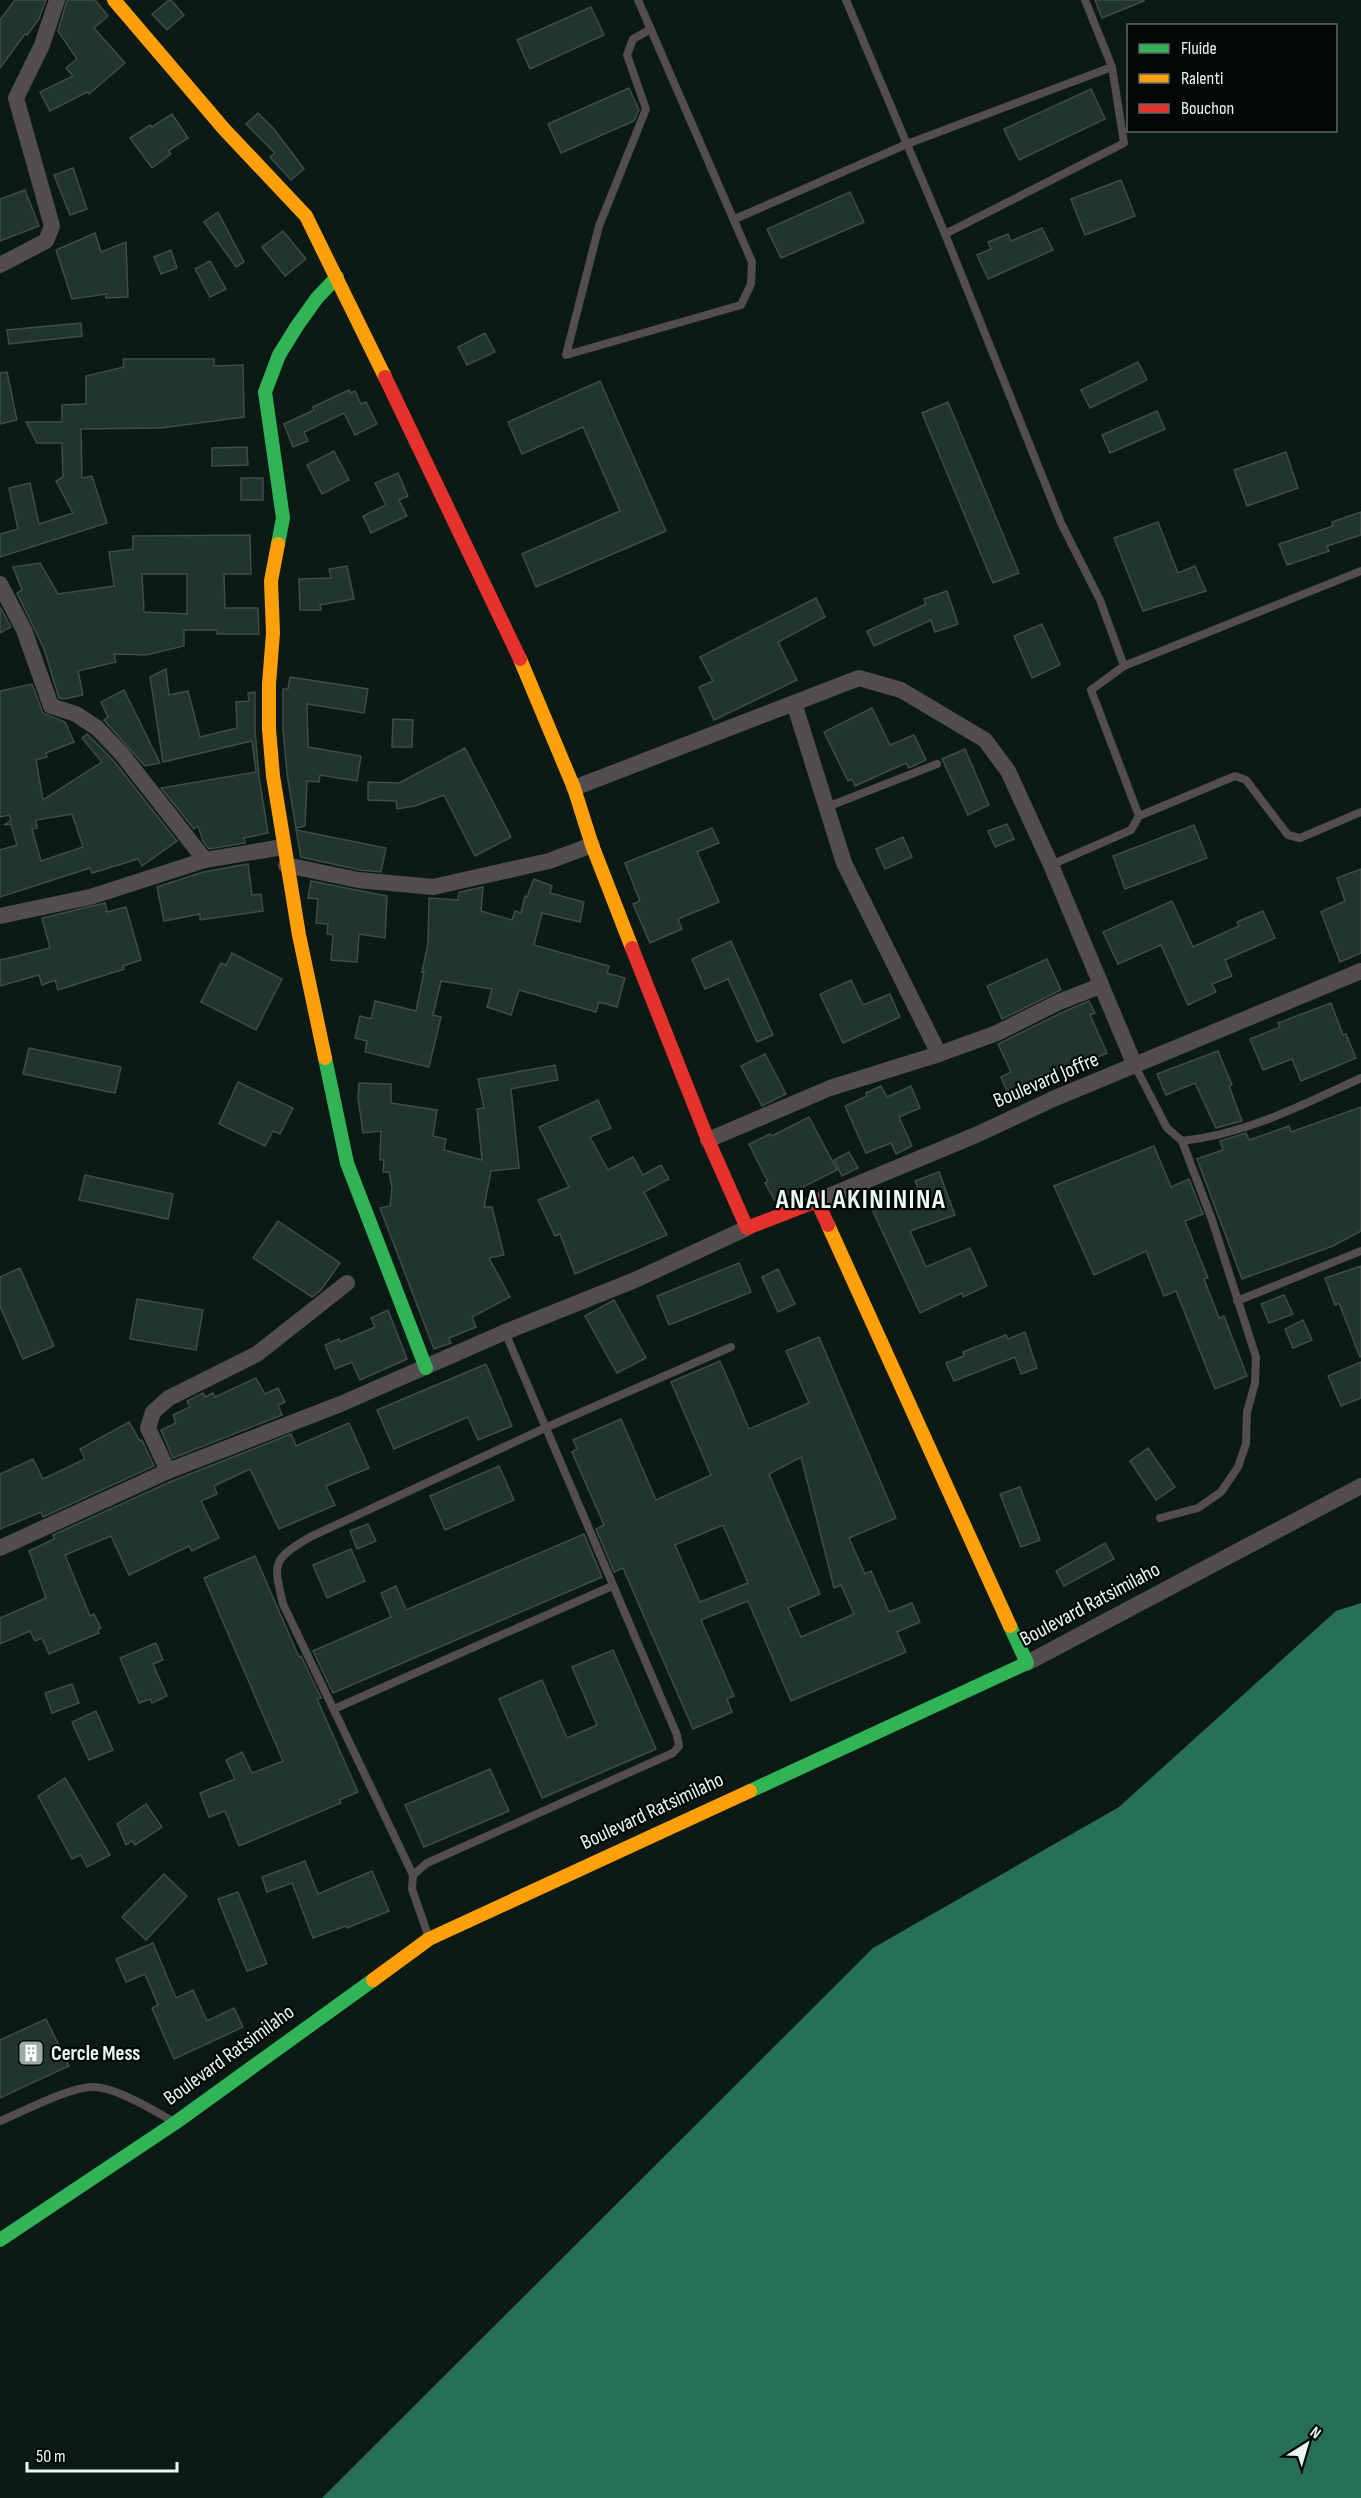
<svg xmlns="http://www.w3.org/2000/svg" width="1361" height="2498" font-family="'Sofia Sans Condensed',sans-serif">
	<rect width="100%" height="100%" fill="#0b1a15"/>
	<polygon fill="#276f59" points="1361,1603 1361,2498 322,2498 873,1948 1119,1807 1336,1611"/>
	<g fill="#22342e" stroke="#3f4c47" stroke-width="1.5" fill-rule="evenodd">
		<polygon points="15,0 46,0 39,19 27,35 25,34 0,68 0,20"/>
		<polygon points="67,0 95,0 108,16 94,28 125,63 89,94 87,92 50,111 40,92 73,76 66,68 77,59 58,31"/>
		<polygon points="169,0 171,0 184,15 167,30 152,14"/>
		<polygon points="1095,0 1144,0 1144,1 1102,18"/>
		<polygon points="591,7 604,35 530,69 517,40"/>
		<polygon points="629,88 639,110 634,121 561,153 548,124"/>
		<polygon points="1091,89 1105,119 1019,160 1004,129"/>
		<polygon points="258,113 274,129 304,169 291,180 270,157 275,153 246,124"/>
		<polygon points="172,114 188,138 168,151 171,154 152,168 130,138 150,125 152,127"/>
		<polygon points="73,168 87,209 70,215 54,175"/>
		<polygon points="1121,180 1135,216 1085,235 1071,199"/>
		<polygon points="25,190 39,226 0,241 0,199"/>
		<polygon points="850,192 864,222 781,258 767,229"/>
		<polygon points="218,212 244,262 236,267 204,222"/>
		<polygon points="1042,228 1053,250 988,279 977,255 991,249 988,242 1008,234 1011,241"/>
		<polygon points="283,231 306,259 285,276 262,247"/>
		<polygon points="95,233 101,252 126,242 128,297 106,298 106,294 72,299 56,250"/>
		<polygon points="171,250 177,268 161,274 154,257"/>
		<polygon points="210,261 226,289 210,297 195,269"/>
		<polygon points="81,323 82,336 9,344 7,330"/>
		<polygon points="485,333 495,352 467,365 458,347"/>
		<polygon points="123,359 214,359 214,366 243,365 244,417 161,428 81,429 82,478 92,476 107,523 0,557 0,534 18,529 9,488 30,483 39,524 73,513 56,481 63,477 62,443 37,443 26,422 62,422 62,405 86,404 86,376 124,367"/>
		<polygon points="1138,362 1147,380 1090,408 1081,390"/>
		<polygon points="7,372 17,420 0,424 0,373"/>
		<polygon points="600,381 666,531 536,587 522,554 620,511 583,427 522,454 508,422"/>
		<polygon points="349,390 351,393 355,391 361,404 366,402 377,424 355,435 344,413 304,432 308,441 293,447 284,424 314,410 313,407"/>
		<polygon points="948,402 1019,573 993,583 922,413"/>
		<polygon points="1157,411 1165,429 1110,453 1102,435"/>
		<polygon points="247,447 248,465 212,466 212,448"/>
		<polygon points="334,451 349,480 322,494 307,465"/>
		<polygon points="1286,452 1298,488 1247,506 1234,470"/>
		<polygon points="398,473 408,496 399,500 407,516 371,533 363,516 386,505 375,483"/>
		<rect x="241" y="478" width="22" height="22"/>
		<polygon points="1361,512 1361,535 1327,546 1329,551 1287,565 1279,544 1333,526 1332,522"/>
		<polygon points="1158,522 1178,573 1195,566 1206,591 1143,611 1114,538"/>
		<path d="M250 535 251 574H224L225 608H258L259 634H217V630H184V646L146 655 114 654 116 662 78 671 83 695 64 699 59 698 44 649 17 593 22 590 13 567 40 563 58 594 114 586 109 552 133 549V536ZM142 574H187V614L144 612Z"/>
		<polygon points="347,566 354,599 320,605 321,610 300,610 299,579 331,578 329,569"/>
		<polygon points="947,591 958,624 935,632 931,620 874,646 867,631 926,604 924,599"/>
		<polygon points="816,598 825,617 778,642 797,680 714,720 699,687 713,681 700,657"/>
		<polygon points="0,607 11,627 0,633"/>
		<polygon points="1042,624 1060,665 1032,678 1014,636"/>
		<polygon points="166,669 169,695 188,691 200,737 237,728 236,702 249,701 248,693 255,692 255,730 259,777 268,833 244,838 245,843 209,849 203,841 198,826 194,829 161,788 256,772 252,741 163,762 150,677"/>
		<polygon points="290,677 368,689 364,713 307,704 308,747 361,756 357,781 320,775 319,782 307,781 305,826 296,828 287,774 283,728 283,689 288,689"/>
		<path d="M32 684 43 713 65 722 74 742 46 753 47 757 36 760 43 800 102 762 82 738 87 734 113 760 177 841 142 866 138 859 92 873 90 868 0 897V850L17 845 11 824 4 825 11 820 9 815 0 817V691ZM72 814 83 847 41 861 32 829 37 828 36 820Z"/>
		<polygon points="124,690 160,763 145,766 104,720 108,717 101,702"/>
		<polygon points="872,708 890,745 914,735 926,760 909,768 906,763 855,786 852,779 848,781 824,732"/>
		<polygon points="393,719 413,720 412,747 392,747"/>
		<polygon points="465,748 511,837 475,856 444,795 415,806 397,809 396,801 368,800 368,782 399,783"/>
		<polygon points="965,749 989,805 968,815 942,759"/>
		<polygon points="1007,824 1014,839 995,847 988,831"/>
		<polygon points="1194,825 1207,858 1125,889 1113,856"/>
		<polygon points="712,828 719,843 697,852 719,902 678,919 682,929 650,943 633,904 640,901 625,863"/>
		<polygon points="296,830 386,848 381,872 360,870 301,857"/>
		<polygon points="903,837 912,857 885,869 876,849"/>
		<polygon points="248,864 252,895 261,894 263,911 200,920 200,914 164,921 157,887 203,872"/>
		<polygon points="1361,869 1361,953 1340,962 1321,912 1345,901 1337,878"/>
		<polygon points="534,879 552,886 550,893 584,902 580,922 542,913 534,945 609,966 607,973 625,978 617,1007 599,1002 596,1012 519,990 511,1015 487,1007 492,989 441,981 433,1015 441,1017 429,1067 365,1052 367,1041 355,1038 360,1016 371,1019 375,1001 416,1011 424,972 422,972 428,944 429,898 458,900 459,892 483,887 481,911 512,920 515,911 521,913 525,896 527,897"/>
		<polygon points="311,881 387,896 385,938 359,934 357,962 331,960 333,935 327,934 328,924 316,923 318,899 308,898"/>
		<polygon points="1172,901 1193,947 1239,926 1237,922 1263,911 1275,938 1225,960 1232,976 1212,984 1216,992 1188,1005 1161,945 1118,964 1103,932"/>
		<polygon points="105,903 107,912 126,907 141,960 123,966 124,969 58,990 55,980 42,985 39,975 0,986 0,960 50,948 42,918"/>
		<polygon points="731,941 773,1035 757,1042 728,979 705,989 692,959"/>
		<polygon points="232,953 282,979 256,1030 201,1002 221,963 226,965"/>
		<polygon points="1047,959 1061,990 1002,1019 987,986"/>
		<polygon points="851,980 863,1005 890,994 900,1017 843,1043 820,994"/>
		<polygon points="1089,1001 1095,1013 1090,1015 1107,1053 1088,1061 1092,1068 1066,1079 1061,1067 1007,1091 1001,1077 1011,1072 998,1044 1063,1012"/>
		<polygon points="1331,1003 1343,1035 1346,1034 1356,1058 1301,1081 1292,1059 1263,1070 1250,1039 1280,1027 1278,1023"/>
		<polygon points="29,1048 121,1067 115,1093 23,1074"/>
		<polygon points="1218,1051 1232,1085 1229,1086 1242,1121 1216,1128 1195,1083 1166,1095 1157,1074"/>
		<polygon points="765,1054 786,1094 762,1106 741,1066"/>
		<polygon points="555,1065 558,1080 511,1089 519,1168 491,1171 484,1207 492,1207 504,1255 489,1258 510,1297 472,1317 476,1327 449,1338 451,1343 434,1349 380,1208 390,1206 392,1188 389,1172 383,1172 384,1160 380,1160 381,1131 363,1133 358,1098 359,1083 391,1084 391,1103 437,1110 433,1136 446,1139 444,1150 482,1160 477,1109 484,1108 478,1079"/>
		<polygon points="238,1082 293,1108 280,1134 273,1131 265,1146 219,1124"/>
		<polygon points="881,1086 887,1097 911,1086 920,1108 899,1117 912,1146 896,1154 891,1143 866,1153 845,1106 867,1096 866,1093"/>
		<polygon points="598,1100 611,1128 590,1137 608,1170 633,1157 643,1175 661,1165 669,1179 644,1192 667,1235 575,1274 560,1234 555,1236 538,1200 569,1187 539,1127"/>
		<polygon points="1361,1107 1361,1231 1333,1246 1242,1279 1197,1159 1223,1150 1220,1141 1246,1133 1249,1140 1289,1126 1291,1132"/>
		<polygon points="809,1117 837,1170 775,1201 765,1183 768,1182 749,1144 770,1134 772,1136"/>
		<polygon points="1154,1146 1171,1187 1189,1179 1203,1214 1185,1221 1208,1278 1204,1279 1219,1318 1224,1316 1247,1376 1215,1389 1176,1291 1164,1296 1146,1251 1094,1275 1054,1186"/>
		<polygon points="849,1152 858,1168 842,1176 834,1160"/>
		<polygon points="939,1172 955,1215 910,1231 926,1267 970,1248 987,1286 963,1297 962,1293 920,1313 872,1209 918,1188 915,1181"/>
		<polygon points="85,1175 173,1194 168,1219 79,1200"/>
		<polygon points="278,1221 340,1263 321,1290 312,1297 253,1258"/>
		<polygon points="739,1263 751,1292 669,1325 657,1296"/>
		<polygon points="1361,1266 1361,1357 1360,1357 1339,1303 1335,1305 1325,1278"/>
		<polygon points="20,1268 54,1346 23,1359 0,1306 0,1277"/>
		<polygon points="778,1269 795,1304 778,1312 762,1277"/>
		<polygon points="1284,1295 1293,1314 1269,1323 1261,1304"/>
		<polygon points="137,1299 203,1310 196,1350 130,1339"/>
		<polygon points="614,1300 646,1358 617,1373 585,1316"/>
		<polygon points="388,1310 407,1359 360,1380 352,1362 335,1369 325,1345 339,1339 340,1342 375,1327 371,1318"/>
		<polygon points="1303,1320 1312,1340 1293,1348 1285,1329"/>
		<polygon points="1025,1332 1037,1368 1021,1374 1015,1357 954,1381 946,1363 964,1356 963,1352 1006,1335 1008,1339"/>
		<path d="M819 1337 896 1518 849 1538 865 1574 871 1571 889 1612 912 1603 920 1622 897 1632 906 1652 791 1701 748 1601 701 1620 734 1696 727 1699 732 1712 693 1729 623 1568 614 1572 596 1529 604 1525 572 1452 577 1449 573 1440 621 1419 656 1500 711 1475 671 1382 720 1361 749 1429 809 1403 786 1351ZM801 1457 834 1588 841 1585 854 1614 801 1637 788 1608 820 1594 769 1474ZM723 1525 748 1583 700 1602 675 1545Z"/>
		<polygon points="1361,1362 1361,1398 1341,1406 1328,1376"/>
		<polygon points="486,1364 512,1426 478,1440 468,1417 394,1449 377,1410"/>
		<polygon points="256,1378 265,1394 278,1388 285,1402 278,1405 282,1415 173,1458 161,1430 176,1423 173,1415 190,1407 187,1401 203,1393 205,1397 213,1393 215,1397"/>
		<polygon points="129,1422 140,1441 142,1440 154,1466 43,1517 41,1512 0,1529 0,1474 33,1459 43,1479 85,1459 80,1449"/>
		<polygon points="349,1423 369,1468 326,1486 335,1505 279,1529 250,1469 214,1486 217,1494 201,1501 219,1538 192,1551 189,1546 129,1575 111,1536 65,1555 90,1616 94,1614 101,1628 98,1629 99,1633 49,1654 42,1638 35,1641 30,1631 0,1644 0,1618 46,1598 29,1551 54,1539 53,1535 172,1481 291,1434 296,1446"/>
		<polygon points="1148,1448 1175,1487 1156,1500 1130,1461"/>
		<polygon points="499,1466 514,1500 445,1530 430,1496"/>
		<polygon points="1020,1487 1040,1540 1021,1547 1000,1494"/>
		<polygon points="368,1524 376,1541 357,1549 350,1531"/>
		<polygon points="584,1534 602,1577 333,1693 313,1651 391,1617 381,1593 396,1586 406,1610"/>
		<polygon points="1105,1543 1114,1559 1064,1586 1056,1571"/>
		<polygon points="351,1549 365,1581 327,1598 313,1565"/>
		<polygon points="255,1556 299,1657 301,1656 321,1698 317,1699 358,1792 339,1800 341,1803 239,1846 225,1811 209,1817 200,1793 235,1779 226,1760 242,1752 252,1773 283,1761 204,1578"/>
		<polygon points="156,1643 163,1660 153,1664 167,1696 152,1703 150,1699 139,1703 120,1658"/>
		<polygon points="613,1650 656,1749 542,1798 499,1699 542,1680 567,1738 597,1725 572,1667"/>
		<polygon points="72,1684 79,1703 52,1713 45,1693"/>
		<polygon points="96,1711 113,1750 89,1760 72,1722"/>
		<polygon points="490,1769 509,1811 424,1847 405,1805"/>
		<polygon points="65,1778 110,1855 87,1867 81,1855 72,1859 38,1796"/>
		<polygon points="146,1804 162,1827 135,1845 132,1841 126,1845 117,1824"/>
		<polygon points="305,1861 318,1894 372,1871 389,1911 347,1928 346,1926 313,1938 292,1883 267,1892 262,1877"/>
		<polygon points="164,1874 187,1896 146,1940 122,1917"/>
		<polygon points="238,1892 267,1964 247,1971 218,1899"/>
		<polygon points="153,1943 176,1998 193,1990 207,2021 234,2008 243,2027 174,2059 152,2008 158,2005 145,1974 126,1982 116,1959"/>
		<polygon points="46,2019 69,2066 0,2098 0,2040"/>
	</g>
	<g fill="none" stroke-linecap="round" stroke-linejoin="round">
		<g stroke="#534d50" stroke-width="8">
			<polyline points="638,0 752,262 751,284 741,305 566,355 599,226 646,109 627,55 633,39 651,29"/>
			<polyline points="846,0 945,234 1061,523 1100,600 1124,666 1091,690 1139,816 1131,830 1051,865"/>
			<polyline points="735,219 907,144 1112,67"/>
			<polyline points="945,234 1124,143 1112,67 1085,0"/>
			<polyline points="1124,666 1361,571"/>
			<polyline points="827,807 937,764"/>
			<polyline points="1139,816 1235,776 1246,780 1288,835 1300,838 1361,812"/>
			<path d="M1135 1066 1167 1128 1182 1141C1246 1134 1303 1105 1361 1078"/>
			<polyline points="1237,1301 1361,1251"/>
			<polyline points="1160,1518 1198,1508 1221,1492 1238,1467 1246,1444 1247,1412 1255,1383 1256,1357 1212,1220 1182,1141"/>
			<polyline points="334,1709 612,1586"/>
			<path d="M413 1875 283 1604C273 1562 272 1560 310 1537L545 1428 731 1347"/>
			<polyline points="429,1938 412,1889 413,1875 427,1863 673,1753 679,1746 677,1735 505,1332"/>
			<path d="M0 2121C25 2111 65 2089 91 2087 112 2085 154 2110 172 2121"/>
		</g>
		<g stroke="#534d50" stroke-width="16">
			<polyline points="0,265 46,241 52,226 16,98 42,45 57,0"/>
			<polyline points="0,584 24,630 51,706 76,714 97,728 121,753 205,860"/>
			<polyline points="794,703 844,863 939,1054"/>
			<polyline points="574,788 859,678 901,690 985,740 1008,771 1051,865 1135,1066"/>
			<polyline points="286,865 358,880 433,887 549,861 592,845"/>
			<polyline points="0,916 90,897 205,860 283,847"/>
			<polyline points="708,1140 830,1088 939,1054 997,1033 1059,1002 1100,986"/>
			<polyline points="817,1201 976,1135 1053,1099 1361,971"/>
			<polyline points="168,1471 148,1428 153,1412 169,1398 257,1354 347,1283"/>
			<polyline points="0,1548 168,1471 343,1403 505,1332 635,1280 747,1228"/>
			<polyline points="1027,1663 1361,1486"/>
		</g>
		<g stroke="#30b455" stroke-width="14">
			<polyline points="278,544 283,518 265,392 279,355 297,326 317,298 337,277"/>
			<polyline points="325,1058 347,1163 426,1368"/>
			<polyline points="750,1791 1027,1663 1010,1626"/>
			<polyline points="0,2240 175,2123 373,1980"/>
		</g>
		<g stroke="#ff9f0a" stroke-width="14">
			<polyline points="114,0 224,129 306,216 385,377"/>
			<polyline points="278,544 271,581 273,633 269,684 269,729 273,776 299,935 325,1058"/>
			<polyline points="520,659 574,788 592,845 632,948"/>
			<polyline points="828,1225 1010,1626"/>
			<polyline points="373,1980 429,1939 750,1791"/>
		</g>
		<g stroke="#e5322d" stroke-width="14">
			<polyline points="385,377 520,659"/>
			<polyline points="632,948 708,1140 747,1228 817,1201 828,1225"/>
		</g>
	</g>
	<defs>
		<symbol id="building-square" viewBox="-11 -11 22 22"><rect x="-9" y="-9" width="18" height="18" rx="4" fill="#9baaa5" stroke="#010805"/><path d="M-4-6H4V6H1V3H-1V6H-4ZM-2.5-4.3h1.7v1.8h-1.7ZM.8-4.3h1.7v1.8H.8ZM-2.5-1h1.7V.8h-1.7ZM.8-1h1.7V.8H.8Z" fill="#fff"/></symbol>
	</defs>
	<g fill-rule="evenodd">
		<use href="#building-square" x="16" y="2038" width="30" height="30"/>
	</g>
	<g text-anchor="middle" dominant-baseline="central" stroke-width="4.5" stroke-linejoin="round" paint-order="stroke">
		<g font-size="21" fill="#e8f8f2" stroke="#010805">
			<text transform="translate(1046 1080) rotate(-23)">Boulevard Joffre</text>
			<text transform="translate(1090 1604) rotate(-28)">Boulevard Ratsimilaho</text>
			<text transform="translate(652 1811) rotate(-25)">Boulevard Ratsimilaho</text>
			<text transform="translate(229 2055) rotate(-36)">Boulevard Ratsimilaho</text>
		</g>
		<g font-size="21" font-weight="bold" fill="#e8f8f2" stroke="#010805" text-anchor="start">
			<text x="51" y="2053">Cercle Mess</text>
		</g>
		<g font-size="27" font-weight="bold" letter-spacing="1.5" fill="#e8f8f2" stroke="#010805">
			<text x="861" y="1200">ANALAKINININA</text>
		</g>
	</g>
	<rect x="1127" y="24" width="210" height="108" fill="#010805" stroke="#5d6864" stroke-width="1.5"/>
	<rect x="1139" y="44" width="30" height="9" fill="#30b455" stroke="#5d6864" stroke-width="1.5"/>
	<text x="1181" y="54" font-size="18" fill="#e8f8f2">Fluide</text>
	<rect x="1139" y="74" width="30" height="9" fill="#ff9f0a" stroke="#5d6864" stroke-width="1.5"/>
	<text x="1181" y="84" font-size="18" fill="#e8f8f2">Ralenti</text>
	<rect x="1139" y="104" width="30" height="9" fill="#e5322d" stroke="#5d6864" stroke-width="1.5"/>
	<text x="1181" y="114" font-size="18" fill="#e8f8f2">Bouchon</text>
	<g transform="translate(1307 2444) rotate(37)" stroke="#010805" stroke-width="4.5" paint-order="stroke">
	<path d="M0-4.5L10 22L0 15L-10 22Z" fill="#e8f8f2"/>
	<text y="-9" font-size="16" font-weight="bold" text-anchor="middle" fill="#e8f8f2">N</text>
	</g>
	<path d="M27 2462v9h150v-9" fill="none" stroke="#e8f8f2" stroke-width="3"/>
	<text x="36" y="2462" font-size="18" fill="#e8f8f2" stroke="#010805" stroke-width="4.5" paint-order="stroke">50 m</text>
</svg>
